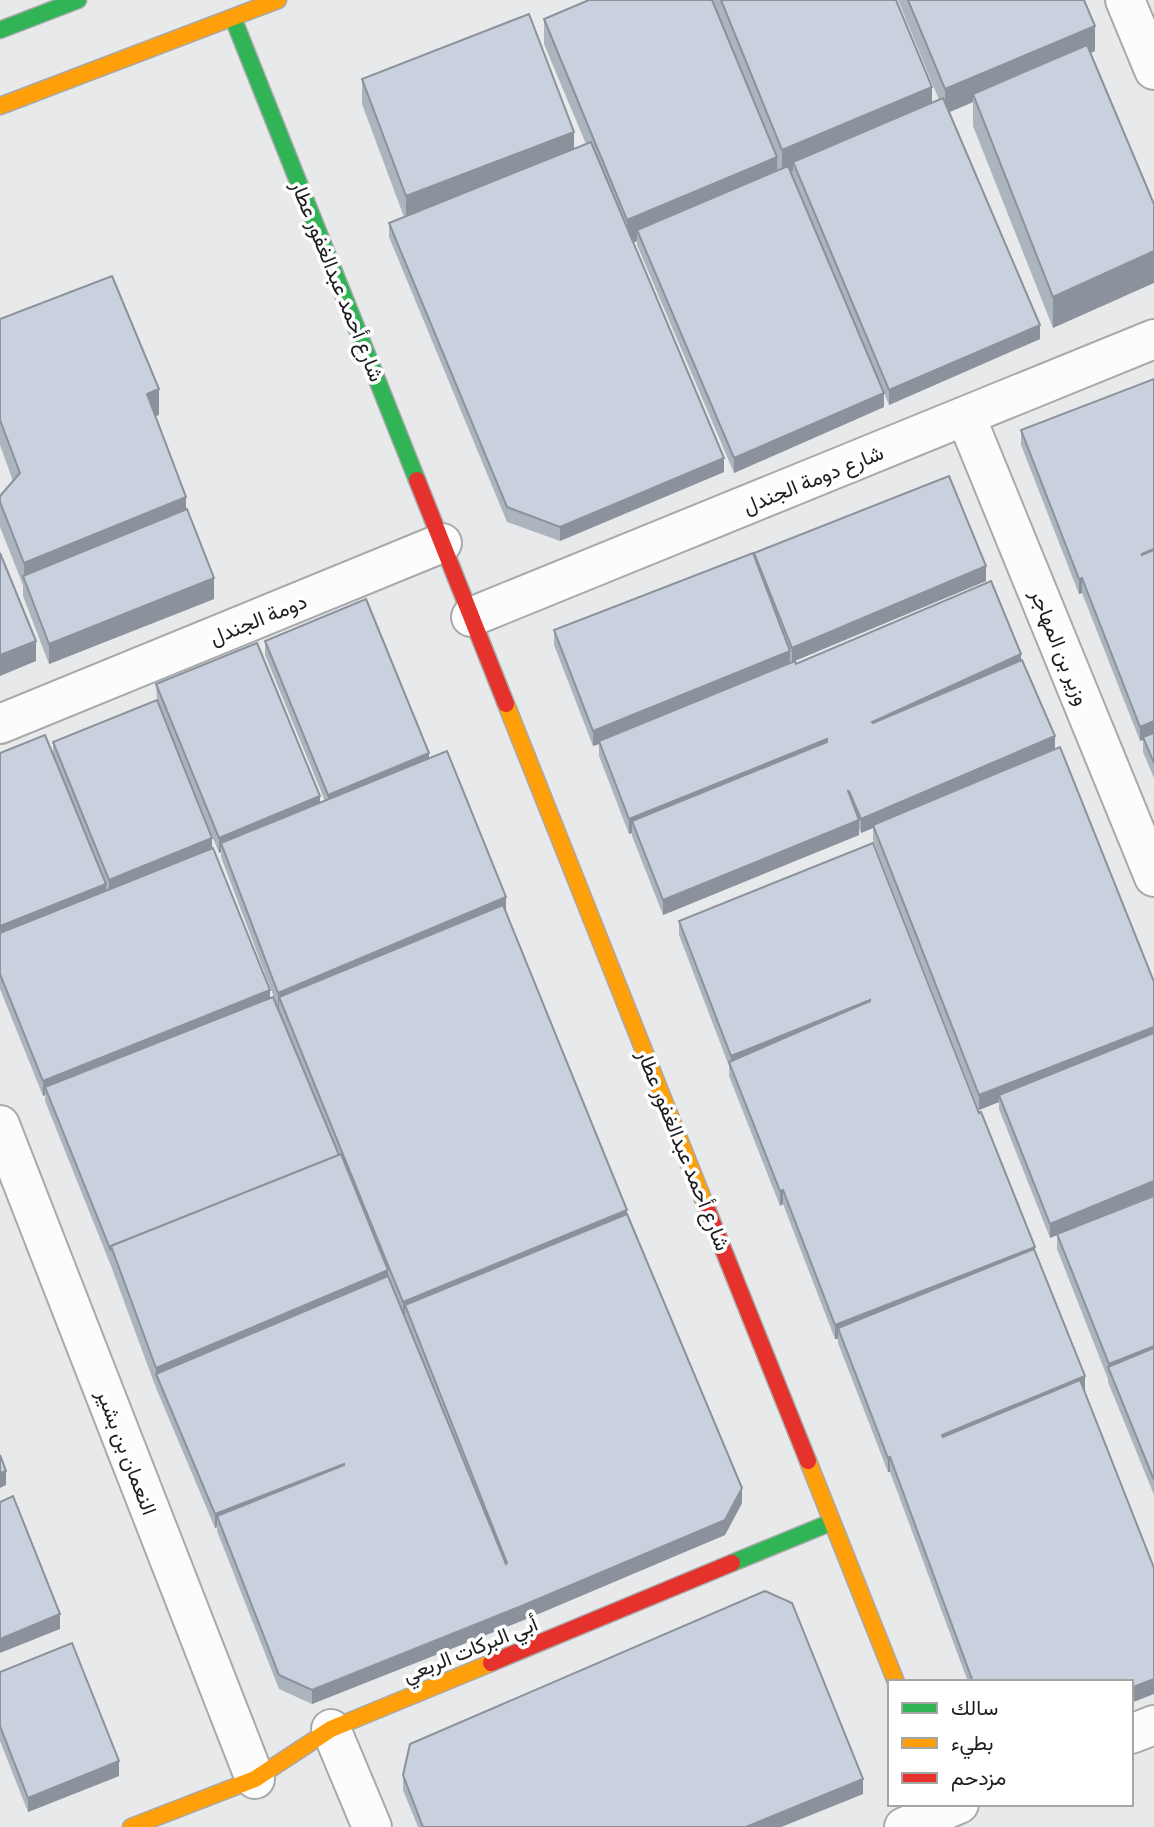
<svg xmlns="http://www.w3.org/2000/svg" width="1154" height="1827" font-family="'PT Sans Narrow',Vazirmatn,sans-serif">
	<rect width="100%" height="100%" fill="#e8e9ea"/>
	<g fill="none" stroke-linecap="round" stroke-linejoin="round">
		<defs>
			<g id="street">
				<polyline points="1125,0 1154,70"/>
				<polyline points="966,417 1154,877"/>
				<polyline points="471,617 1154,339"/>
				<polyline points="0,724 442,543"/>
				<polyline points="0,1125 255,1779"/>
				<polyline points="331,1729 372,1827"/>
				<polyline points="1131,1734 1154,1725"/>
				<polyline points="904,1827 959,1804"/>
			</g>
			<g id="fast">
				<polyline points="233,18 417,480"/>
				<polyline points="0,30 78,0"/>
				<polyline points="732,1563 832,1522"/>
			</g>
			<g id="slow">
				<polyline points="0,106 278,0"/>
				<polyline points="506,704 707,1209"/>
				<polyline points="808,1461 896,1682"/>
				<polyline points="131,1827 255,1779 331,1729 491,1663"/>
			</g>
			<g id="jam">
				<polyline points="417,480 506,704"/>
				<polyline points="707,1209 808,1461"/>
				<polyline points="491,1663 732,1563"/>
			</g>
		</defs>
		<use href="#street" stroke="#a8a9aa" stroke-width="42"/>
		<use href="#fast" stroke="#a8a9aa" stroke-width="19"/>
		<use href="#slow" stroke="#a8a9aa" stroke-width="19"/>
		<use href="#jam" stroke="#a8a9aa" stroke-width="19"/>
		<use href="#street" stroke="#fcfcfc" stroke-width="38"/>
		<use href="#fast" stroke="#30b455" stroke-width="16"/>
		<use href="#slow" stroke="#ff9f0a" stroke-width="16"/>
		<use href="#jam" stroke="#e5322d" stroke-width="16"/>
	</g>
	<g fill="#acb4be" fill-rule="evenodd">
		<polygon points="589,0 896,0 932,103 939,100 898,0 1084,0 1095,51 1091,53 1053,328 973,126 973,102 949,112 1040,339 889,405 884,393 884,407 734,473 637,245 637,241 633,243 724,472 560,541 507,522 389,237 389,223 404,217 362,104 362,79 574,149 586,144 544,44 544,19"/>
		<polygon points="0,319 159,415 155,416 214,599 49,664 23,596 23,585 0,527 0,496 13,481 0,445"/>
		<polygon points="1154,379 1154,778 1143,752 1143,740 1140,741 1082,593 1079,594 1021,445 1021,430"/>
		<polygon points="754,553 986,581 795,661 796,664 1021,660 1055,749 1105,1215 1154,1196 1154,1495 1108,1382 1108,1379 1057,1249 1057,1235 1050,1238 999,1109 999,1102 979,1110 873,840 873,828 861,833 859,829 859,835 663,915 632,836 632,833 629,834 599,756 599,744 593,746 554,645 554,630 754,558"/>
		<path d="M265 641 429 758 506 912H505L742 1503 725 1535 524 1620 312 1704 279 1689 217 1531V1527L215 1528 156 1388 111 1266 45 1101V1095L43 1096 0 989V753L53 756V742L157 700 156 684 320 803 325 801 265 655ZM159 705 219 853 221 852V857L278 1008 270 999Z"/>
		<polygon points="679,921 979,1113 1035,1251 1084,1390 1131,1682 968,1682 890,1472 888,1472 838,1343 838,1339 835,1339 783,1204 780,1206 729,1076 729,1066 679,935"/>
		<polygon points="0,1672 119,1776 28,1812 0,1741"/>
		<polygon points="403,1775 863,1794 781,1827 418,1827 403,1790"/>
	</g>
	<g fill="#8c929b">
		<polygon points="1095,26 1095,51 975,101 973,94 973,102 945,114 945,89"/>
		<polygon points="932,87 932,112 793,162 793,171 782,175 782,150"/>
		<polygon points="574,132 574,157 406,222 406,196"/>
		<polygon points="777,157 777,183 637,230 637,241 627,245 627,220"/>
		<polygon points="1154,251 1154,283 1053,328 1053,297"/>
		<polygon points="1040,325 1040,339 889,405 889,390"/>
		<polygon points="159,389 159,415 147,419 147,394"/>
		<polygon points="884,393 884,407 734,473 734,458"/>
		<polygon points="724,458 724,472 560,541 560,527"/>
		<polygon points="186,497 186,523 24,579 24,563"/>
		<polygon points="986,566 986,581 792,662 792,648"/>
		<polygon points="214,578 214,599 49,664 49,644"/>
		<polygon points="1082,578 1082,593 1079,594 1079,579"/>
		<polygon points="36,641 36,661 0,676 0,655"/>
		<polygon points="790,651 790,666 599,741 599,744 593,746 593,731"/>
		<polygon points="1021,654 1021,668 872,736 872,722"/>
		<polygon points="1154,721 1154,736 1143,737 1143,740 1140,741 1140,727"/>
		<polygon points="1055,736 1055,751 873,825 873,828 861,833 861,819"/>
		<polygon points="827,739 827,754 632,821 632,833 629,834 629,819"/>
		<polygon points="429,753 429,768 328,810 328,795"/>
		<polygon points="320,796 320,811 221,843 221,852 219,853 219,838"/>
		<polygon points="859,820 859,835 663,915 663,900"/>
		<polygon points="212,838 212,852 109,894 109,880"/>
		<polygon points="106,884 106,899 0,941 0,926"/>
		<polygon points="506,897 506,912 283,1006 279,997 279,1007 278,1008 278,993"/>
		<polygon points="270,990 270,1005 45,1087 45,1095 43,1096 43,1081"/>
		<polygon points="870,1000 870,1015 731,1067 731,1056"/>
		<polygon points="1154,1027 1154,1042 999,1095 999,1102 979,1110 979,1095"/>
		<polygon points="1154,1181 1154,1195 1050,1238 1050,1224"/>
		<polygon points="783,1190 783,1204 780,1206 780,1191"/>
		<polygon points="627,1210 627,1225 405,1305 405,1316 403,1317 403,1302"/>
		<polygon points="1035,1247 1035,1261 838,1328 838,1339 835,1339 835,1325"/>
		<polygon points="388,1270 388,1290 156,1374 156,1368"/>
		<polygon points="1154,1346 1154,1360 1109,1368 1109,1364"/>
		<polygon points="1085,1376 1085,1390 942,1450 942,1435"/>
		<polygon points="890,1457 890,1472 888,1472 888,1458"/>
		<polygon points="344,1464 344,1479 217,1516 217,1527 215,1528 215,1514"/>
		<polygon points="6,1471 6,1485 0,1488 0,1473"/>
		<polygon points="742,1488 742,1503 725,1535 524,1620 312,1704 312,1690"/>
		<polygon points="60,1614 60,1629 0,1653 0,1639"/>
		<polygon points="1154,1679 1154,1694 1131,1703 1131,1688"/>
		<polygon points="119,1761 119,1776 28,1812 28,1798"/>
		<polygon points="863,1779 863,1794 781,1827 746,1827"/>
	</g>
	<g fill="#c8d1dd" stroke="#8c929b" stroke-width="2">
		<polygon points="589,0 712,0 777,157 627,220 544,19"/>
		<polygon points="721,0 896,0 932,87 782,150"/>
		<polygon points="908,0 1084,0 1095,26 945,89"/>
		<polygon points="529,14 574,132 406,196 362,79"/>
		<polygon points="1087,45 1154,204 1154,251 1053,297 973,94"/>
		<polygon points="943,98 1040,325 889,390 793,162"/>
		<polygon points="591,142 724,458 560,527 507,507 389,223"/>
		<polygon points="788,166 884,393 734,458 637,230"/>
		<polygon points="112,276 159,389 147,394 186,497 24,563 0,502 0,496 20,473 0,420 0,319"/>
		<polygon points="1154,379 1154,549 1142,554 1142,555 1154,550 1154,721 1140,727 1082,578 1079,579 1021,430"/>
		<polygon points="949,476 986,566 792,648 754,553"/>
		<polygon points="187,509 214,578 49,644 23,576"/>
		<polygon points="0,553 36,641 0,655"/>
		<polygon points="753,553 790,651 593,731 554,630"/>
		<polygon points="991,581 1021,654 872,722 873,723 1022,660 1055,736 861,819 849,791 848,791 859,820 663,900 632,821 827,742 827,739 629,819 599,741 795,661 796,664"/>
		<polygon points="366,599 429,753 328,795 265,641"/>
		<polygon points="257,643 320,796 219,838 156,684"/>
		<polygon points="157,700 212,838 109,880 53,742"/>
		<polygon points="1154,733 1154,763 1143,737"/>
		<polygon points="45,735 106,884 0,926 0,753"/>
		<polygon points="1060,747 1154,982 1154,1027 979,1095 873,825"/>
		<polygon points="447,751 506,897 278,993 221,843"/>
		<polygon points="873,843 979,1113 981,1112 1035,1247 835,1325 783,1190 780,1191 729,1062 870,1001 870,1000 731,1056 679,921"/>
		<polygon points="213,848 270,990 43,1081 0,974 0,933"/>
		<polygon points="503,905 627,1210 403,1302 279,997"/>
		<polygon points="273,997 339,1155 111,1246 111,1251 45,1087"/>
		<polygon points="1154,1033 1154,1181 1050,1224 999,1095"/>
		<polygon points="341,1154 388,1270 156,1368 111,1246"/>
		<polygon points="1154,1196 1154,1346 1109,1364 1057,1234"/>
		<polygon points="627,1214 742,1488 725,1520 524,1605 312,1690 279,1675 217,1516 344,1465 344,1464 215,1514 156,1374 388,1276 506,1564 507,1563 405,1305"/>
		<polygon points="1034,1249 1085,1376 942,1435 943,1437 1080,1380 1154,1568 1154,1679 1131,1688 1131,1682 973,1682 890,1457 888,1458 838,1328"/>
		<polygon points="1154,1348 1154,1480 1108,1367"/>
		<polygon points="0,1455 6,1471 0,1473"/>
		<polygon points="13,1496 60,1614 0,1639 0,1502"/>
		<polygon points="765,1591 792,1603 863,1779 746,1827 423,1827 403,1775 410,1744"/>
		<polygon points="72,1643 119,1761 28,1798 0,1726 0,1672"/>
	</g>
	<g text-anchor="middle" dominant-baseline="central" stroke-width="7" stroke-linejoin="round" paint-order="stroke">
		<g font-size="21" fill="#1d1e1f" stroke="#fff">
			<text transform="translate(338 281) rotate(68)">شارع أحمد عبدالغفور عطار</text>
			<text transform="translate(813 479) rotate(-22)">شارع دومة الجندل</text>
			<text transform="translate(258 619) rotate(-22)">دومة الجندل</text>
			<text transform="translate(1060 647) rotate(68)">وزير بن المهاجر</text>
			<text transform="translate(684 1150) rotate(68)">شارع أحمد عبدالغفور عطار</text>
			<text transform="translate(127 1452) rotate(69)">النعمان بن بشير</text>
			<text transform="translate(470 1649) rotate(-22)">أبي البركات الربعي</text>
		</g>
	</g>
	<rect x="888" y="1680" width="245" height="126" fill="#ffffff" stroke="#a5a5a5" stroke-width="2"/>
	<rect x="902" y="1703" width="35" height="10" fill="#30b455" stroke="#a5a5a5" stroke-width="2"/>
	<text x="951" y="1715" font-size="21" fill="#1d1e1f">سالك</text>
	<rect x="902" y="1738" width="35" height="10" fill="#ff9f0a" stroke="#a5a5a5" stroke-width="2"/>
	<text x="951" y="1750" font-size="21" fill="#1d1e1f">بطيء</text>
	<rect x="902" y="1773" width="35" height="10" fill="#e5322d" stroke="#a5a5a5" stroke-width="2"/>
	<text x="951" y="1785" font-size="21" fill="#1d1e1f">مزدحم</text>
</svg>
